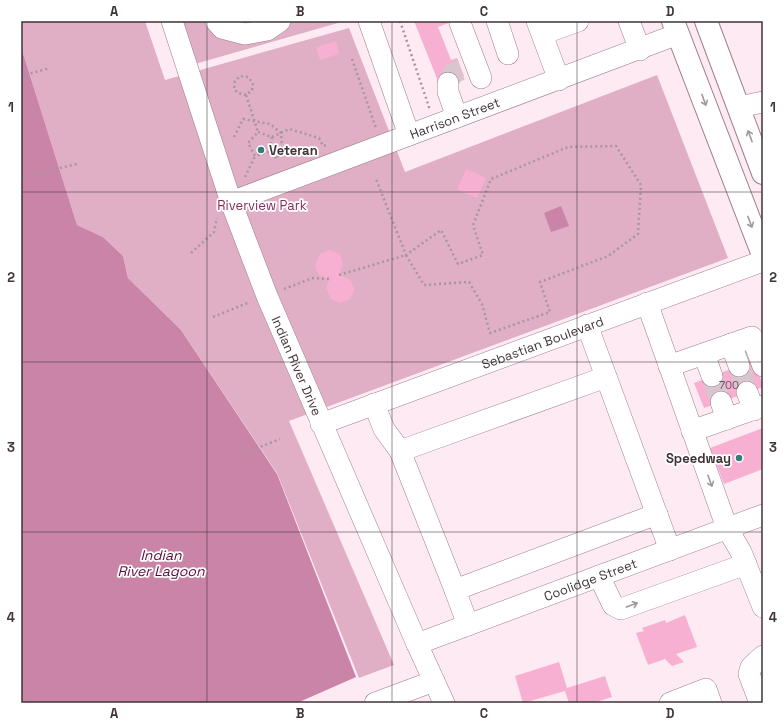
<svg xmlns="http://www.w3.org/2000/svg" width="784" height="724" font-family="'Space Grotesk',sans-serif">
	<rect width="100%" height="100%" fill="#feeaf3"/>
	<g fill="#e0afc6">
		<polygon points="25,21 145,21 165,80 349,28 405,172 657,75 728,258 289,421 394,665 359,678 277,473 181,330 128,278 123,256 103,237 77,225 21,47 21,22"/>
		<polygon points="181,21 345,21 195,64"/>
	</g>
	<g fill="#c984a7">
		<polygon points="21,47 77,225 103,237 123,256 128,278 181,330 277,474 356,677 297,703 21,703"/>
		<polygon points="561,206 569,226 551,232 544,213"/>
	</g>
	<g fill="#f7afd2">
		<polygon points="414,21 454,21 438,27 451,60 457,58 464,76 440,86"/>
		<polygon points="336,41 339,54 320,60 316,47"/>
		<polygon points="466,169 486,178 477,198 457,189"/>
		<polygon points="330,250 340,254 343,264 339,275 350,280 355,289 350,299 340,303 331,299 326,288 329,279 319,275 315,265 320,254"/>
		<polygon points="755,360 763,387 704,408 694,383"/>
		<polygon points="763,428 763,469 724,484 710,448"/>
		<polygon points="685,615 697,647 676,654 684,662 672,666 665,659 648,665 636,633 644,631 642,628 665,620 666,623"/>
		<polygon points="559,662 567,688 605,676 612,697 593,703 569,703 565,691 523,703 515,676"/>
	</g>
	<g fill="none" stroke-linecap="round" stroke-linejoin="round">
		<g stroke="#d8c5ce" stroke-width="21" stroke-dasharray="21 10" stroke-linecap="butt">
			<polyline points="448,83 453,73 461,70"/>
			<polyline points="739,366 747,392"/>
			<polyline points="712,376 721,402"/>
		</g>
		<defs>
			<g id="minor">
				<path id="s1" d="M172 21 231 202 267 296 417 644 444 703"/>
				<polyline points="216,21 222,28 245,34 267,30 280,21"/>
				<polyline points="369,21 409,135"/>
				<polyline points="497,21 508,54"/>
				<polyline points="537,21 559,80"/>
				<polyline points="629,21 640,50"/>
				<polyline points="460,23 481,78"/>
				<polyline points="542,34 578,21"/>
				<polyline points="448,83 448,92 457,117"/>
				<polyline points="739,107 763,102"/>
				<path id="s2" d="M231 202 678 34"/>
				<polyline points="647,303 727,528 741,552 763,607"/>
				<polyline points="587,325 670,550"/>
				<polyline points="731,344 739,366"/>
				<polyline points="704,354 712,376"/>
				<polyline points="669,366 752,337 763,366"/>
				<polyline points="747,392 754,410"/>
				<polyline points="721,402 727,419"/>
				<polyline points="374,404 384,429 400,451 455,590"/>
				<path id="s3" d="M321 424 763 261"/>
				<polyline points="692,431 763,406"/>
				<polyline points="400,451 606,377"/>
				<polyline points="599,576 613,605 621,609 746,564"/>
				<polyline points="468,625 455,590 657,514"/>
				<path id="s4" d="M417 644 763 515"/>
				<polyline points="375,703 434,681"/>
				<polyline points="670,703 706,689 711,703"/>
				<polyline points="760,703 749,674 751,667 763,656"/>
			</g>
			<g id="major">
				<polyline points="673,21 763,255"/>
				<polyline points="706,21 763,173"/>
			</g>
		</defs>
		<use href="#minor" stroke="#9d7f8d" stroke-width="22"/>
		<use href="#major" stroke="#9d7f8d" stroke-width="24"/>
		<g stroke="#a7969d" stroke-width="2.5" stroke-dasharray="2 3" stroke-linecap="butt">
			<polyline points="400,21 429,107 426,108"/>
			<polyline points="352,59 376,128"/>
			<polyline points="21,76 50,68"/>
			<polyline points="246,95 238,93 234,89 235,81 240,76 248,77 253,83 252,90 246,95 258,132"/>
			<polygon points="258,132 272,137 269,152 255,156 248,143"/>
			<polyline points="234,137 243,119 270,124 281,133 282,147 277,159 269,152"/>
			<polyline points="272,137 289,129 319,138 323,146 326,145"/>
			<polyline points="21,177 77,164"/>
			<polyline points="245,177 255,156"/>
			<polyline points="191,253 214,232 217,218"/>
			<polyline points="339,275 406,255 424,285 469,282 482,304 490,333 550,312 540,282 608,256 638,234 641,185 616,146 568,147 491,179 473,225 483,255 458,264 441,230 406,255 376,179"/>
			<polyline points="284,289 313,278 329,279"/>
			<polyline points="213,317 250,302"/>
			<polyline points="242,454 280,439"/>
		</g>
		<use href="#minor" stroke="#fff" stroke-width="21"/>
		<use href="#major" stroke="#fff" stroke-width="22"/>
	</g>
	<defs><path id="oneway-shaft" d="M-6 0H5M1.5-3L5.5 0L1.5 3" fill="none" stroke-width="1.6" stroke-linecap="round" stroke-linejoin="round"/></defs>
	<g stroke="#a0999c">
		<use href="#oneway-shaft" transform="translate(704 100) rotate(69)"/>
		<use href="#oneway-shaft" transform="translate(750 136) rotate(-110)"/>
		<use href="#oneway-shaft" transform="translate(750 222) rotate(69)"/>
		<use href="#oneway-shaft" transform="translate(710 481) rotate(70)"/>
		<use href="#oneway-shaft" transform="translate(632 605) rotate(-20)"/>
	</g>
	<path fill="none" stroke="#403339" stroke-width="1" stroke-opacity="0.55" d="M207 21V703M392 21V703M577 21V703M21 192H763M21 362H763M21 532H763"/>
	<g fill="#347c79" stroke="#fff" stroke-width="1.5">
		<circle cx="261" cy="150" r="4"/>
		<circle cx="739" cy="458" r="4"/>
	</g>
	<g text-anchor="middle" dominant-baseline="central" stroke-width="3.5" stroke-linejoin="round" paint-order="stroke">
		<g font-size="11" fill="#6e525f">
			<text x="729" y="385">700</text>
		</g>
		<g font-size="13" fill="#403339" stroke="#fff">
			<text stroke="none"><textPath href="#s2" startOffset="239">Harrison Street</textPath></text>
			<text stroke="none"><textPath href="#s3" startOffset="236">Sebastian Boulevard</textPath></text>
			<text stroke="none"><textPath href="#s1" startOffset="367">Indian River Drive</textPath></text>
			<text stroke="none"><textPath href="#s4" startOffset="185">Coolidge Street</textPath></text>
		</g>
		<g font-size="13" font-weight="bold" fill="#403339" stroke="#fff" text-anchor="start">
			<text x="269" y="150">Veteran</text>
			<text x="731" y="458" text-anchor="end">Speedway</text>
		</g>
		<g font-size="13" fill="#7f2d5b" stroke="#fff">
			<text x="262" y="205">Riverview Park</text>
		</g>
		<g font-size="14" font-style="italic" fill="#5d093d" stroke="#fff">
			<text x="161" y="555">Indian<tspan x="161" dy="16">River Lagoon</tspan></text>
		</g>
	</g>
	<rect width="784" height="724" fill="none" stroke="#ffffff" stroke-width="44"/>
	<rect x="22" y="22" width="740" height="680" fill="none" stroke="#403339" stroke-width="1.5"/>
	<g font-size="13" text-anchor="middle" font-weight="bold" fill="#403339">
		<text x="114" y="16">A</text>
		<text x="300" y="16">B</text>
		<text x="484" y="16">C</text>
		<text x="670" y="16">D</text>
		<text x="11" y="112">1</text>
		<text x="773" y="112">1</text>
		<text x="11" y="282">2</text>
		<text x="773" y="282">2</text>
		<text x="11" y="452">3</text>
		<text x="773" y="452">3</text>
		<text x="11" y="622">4</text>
		<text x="773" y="622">4</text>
		<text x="114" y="718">A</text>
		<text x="300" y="718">B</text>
		<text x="484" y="718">C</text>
		<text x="670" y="718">D</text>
	</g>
</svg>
